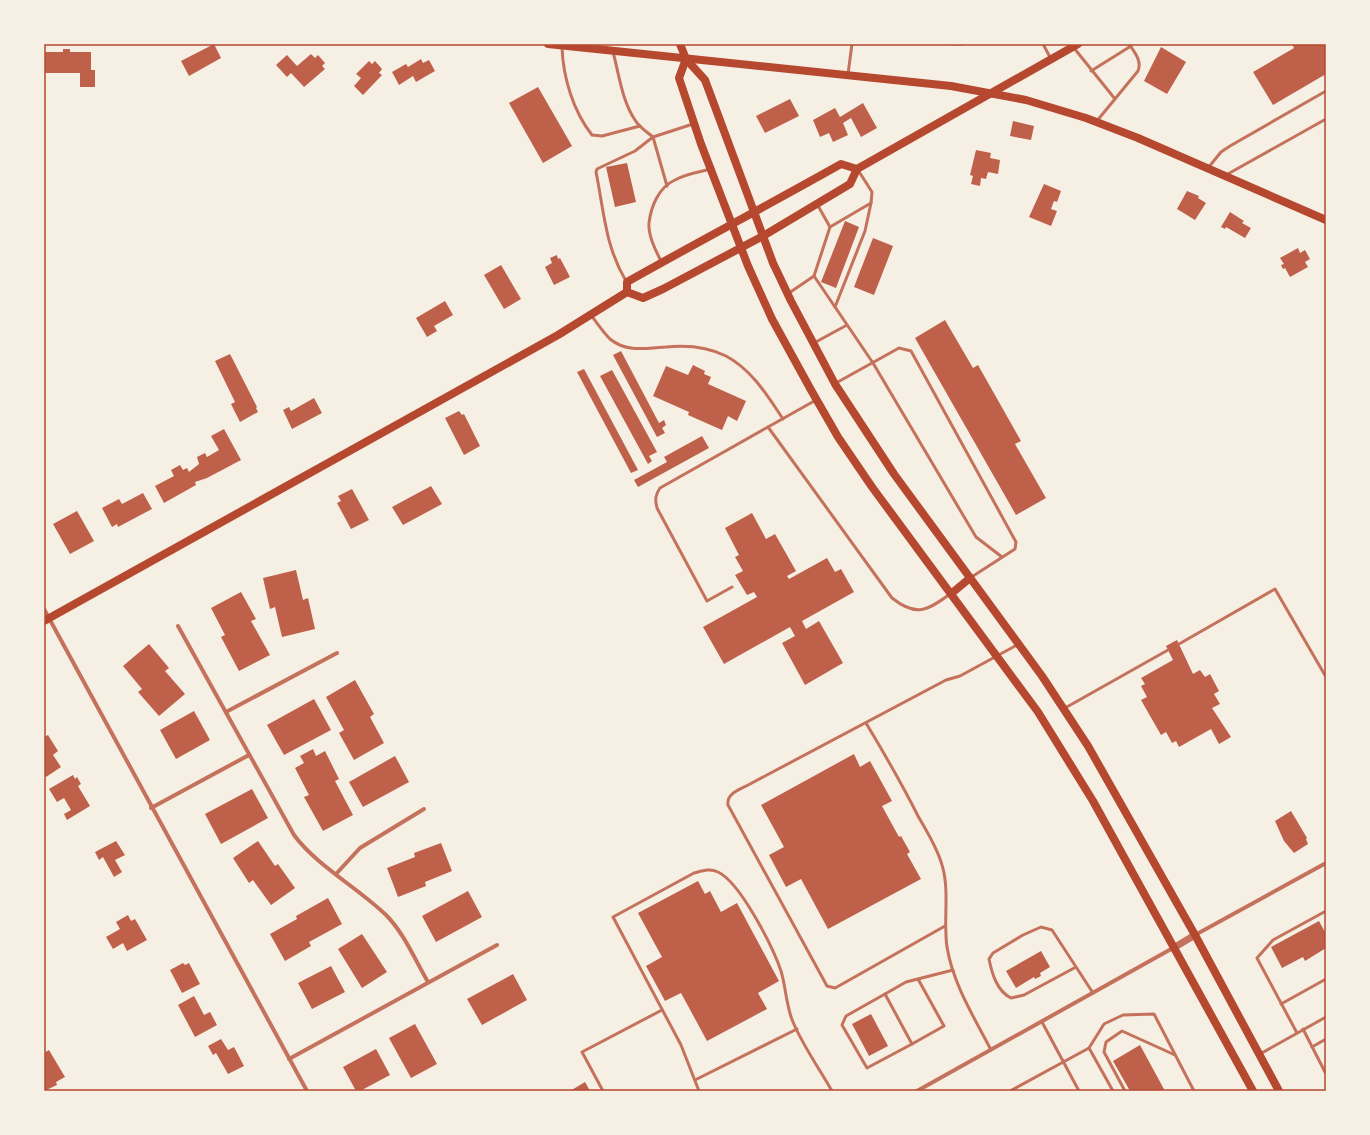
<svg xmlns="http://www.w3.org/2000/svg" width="1370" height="1135" font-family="'Noto Sans',sans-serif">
	<rect width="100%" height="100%" fill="#f6efe4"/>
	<g fill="#bf614a">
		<polygon points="214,44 221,58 189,76 181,61"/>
		<polygon points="1292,44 1326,44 1326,74 1273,105 1253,72 1294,48"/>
		<polygon points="1161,47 1186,62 1167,94 1144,81"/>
		<polygon points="63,49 70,49 70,52 91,52 91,70 95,70 95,87 80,87 80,73 44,73 44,52 63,52"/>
		<polygon points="311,54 315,58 318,55 325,63 322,66 325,69 304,87 291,73 287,77 276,65 287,55 297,66"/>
		<polygon points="421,59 423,63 429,60 435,71 416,82 413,76 399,85 392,72 406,64 408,67"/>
		<polygon points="369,61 372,64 375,61 382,69 379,73 382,75 363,95 354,86 361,78 356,74"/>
		<polygon points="538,87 572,146 543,163 509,103"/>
		<polygon points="790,99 799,116 765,133 756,116"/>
		<polygon points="863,103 877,128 861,137 851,118 843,123 848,135 833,142 829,133 820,137 813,120 835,108 840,117"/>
		<polygon points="1013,121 1034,126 1031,140 1010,136"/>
		<polygon points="976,150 991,153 990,158 1000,160 998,174 988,172 986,179 981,178 980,186 971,184 973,176 970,175"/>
		<polygon points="627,163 636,202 615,207 606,167"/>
		<polygon points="1044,184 1061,191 1057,202 1054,201 1051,209 1057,211 1051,226 1029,217"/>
		<polygon points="1187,191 1199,196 1198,198 1206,203 1195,220 1177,209"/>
		<polygon points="1230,212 1244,221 1242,223 1251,228 1245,238 1226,227 1225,229 1221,227"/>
		<polygon points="845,221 859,227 836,288 821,282"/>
		<polygon points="873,238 893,246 874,295 854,287"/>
		<polygon points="1298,248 1300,253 1305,250 1310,259 1305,262 1308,267 1290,277 1285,268 1283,269 1281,265 1284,264 1280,258"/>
		<polygon points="557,255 558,259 560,258 570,277 554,285 545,267 552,263 550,258"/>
		<polygon points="501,265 521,299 504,309 484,275"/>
		<polygon points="445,301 453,315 434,326 437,331 427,337 416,318"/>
		<polygon points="945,320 973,368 978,365 1021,441 1015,444 1046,498 1016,515 915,338"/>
		<polygon points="621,351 659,423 664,420 666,425 662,428 665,433 657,437 613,355"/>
		<polygon points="230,354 257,407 256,408 258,412 240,422 231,404 235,402 215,361"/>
		<polygon points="693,365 705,371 704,374 711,377 708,384 746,401 737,421 728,416 722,430 688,415 689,412 653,396 666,366 688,375"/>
		<polygon points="584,369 638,470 631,473 577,372"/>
		<polygon points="612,370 657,452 649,456 652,461 648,464 600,376"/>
		<polygon points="314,398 322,413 292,429 283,410 289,407 291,411"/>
		<polygon points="459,411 462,415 464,414 480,446 464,455 445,418"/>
		<polygon points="224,429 241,460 207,478 195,482 196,485 164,503 155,486 174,476 171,470 180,465 183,470 187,468 189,472 199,464 197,457 205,453 207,457 219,450 211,436"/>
		<polygon points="702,436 709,448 638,487 634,480 667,462 664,457"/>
		<polygon points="431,486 442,504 403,525 392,507"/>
		<polygon points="352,489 369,520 351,529 337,503 341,501 338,496"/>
		<polygon points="143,493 152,509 118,527 117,524 112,527 102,508 119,499 122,504"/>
		<polygon points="77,511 94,541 70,554 53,524"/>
		<polygon points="752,513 766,539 775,534 796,571 787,576 789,579 827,558 835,572 841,569 854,592 802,621 806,629 819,621 843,663 805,685 782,643 795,636 790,627 724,664 703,627 757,597 754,592 747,595 735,575 743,571 735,557 739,555 725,528"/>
		<polygon points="296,570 303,600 308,598 315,629 282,637 275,607 270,609 263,578"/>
		<polygon points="241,592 256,619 251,621 270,655 239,671 221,637 225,635 211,608"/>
		<polygon points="1177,640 1193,674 1200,670 1205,677 1210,674 1219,691 1214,694 1220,704 1212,708 1231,737 1219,744 1211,729 1179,747 1176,741 1172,743 1166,732 1161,735 1141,700 1147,697 1141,686 1145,684 1141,678 1173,660 1166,646"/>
		<polygon points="149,644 169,668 165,671 185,694 159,716 138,692 142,689 123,666"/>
		<polygon points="355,680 374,714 370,717 384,743 354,760 339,733 344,730 326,697"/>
		<polygon points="314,699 331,730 284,755 267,725"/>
		<polygon points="194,711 210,740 176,759 160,730"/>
		<polygon points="48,735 58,751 53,755 61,767 46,777 44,773 44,737"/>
		<polygon points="313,749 316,756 325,751 339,779 335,781 353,815 323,831 304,797 309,795 295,768 304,763 300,756"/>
		<polygon points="854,754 860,767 870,761 892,801 882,806 899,837 901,836 910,852 907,854 921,879 828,929 801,879 786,887 769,855 784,847 761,805"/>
		<polygon points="395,756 409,782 363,807 349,782"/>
		<polygon points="73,775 75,779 77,777 81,784 78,786 90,806 67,820 64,814 71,810 64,798 57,802 49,789"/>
		<polygon points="252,789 268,818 221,844 205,814"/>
		<polygon points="1291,811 1307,838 1306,839 1308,844 1294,853 1284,841 1275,821"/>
		<polygon points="116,841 125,855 115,860 122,872 114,877 103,857 99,860 95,852"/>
		<polygon points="258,841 275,866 278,864 295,888 271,905 253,880 249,883 233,858"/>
		<polygon points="441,843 452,871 425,882 426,886 398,897 387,868 415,857 414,853"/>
		<polygon points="698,881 705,894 710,891 721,912 737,903 779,981 758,993 767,1009 707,1041 681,993 665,1001 646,966 662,957 638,913"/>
		<polygon points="468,891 482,917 436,942 422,916"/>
		<polygon points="328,898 342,924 309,942 311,946 285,961 270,934 297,919 296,916"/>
		<polygon points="128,915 131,921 135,919 147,940 127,951 123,943 113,949 106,937 120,929 116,922"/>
		<polygon points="1319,921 1326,934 1326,948 1305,961 1303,957 1282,968 1271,947"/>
		<polygon points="362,934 387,972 362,988 338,949"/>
		<polygon points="1041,951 1050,967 1040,973 1041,976 1035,979 1034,977 1016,988 1006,971"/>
		<polygon points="183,963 185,965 189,963 200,984 182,993 170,970"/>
		<polygon points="331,966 345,992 312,1009 298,983"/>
		<polygon points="513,974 527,1000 482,1025 467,999"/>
		<polygon points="194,996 204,1015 210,1012 217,1025 195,1037 178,1005"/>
		<polygon points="871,1014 888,1046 869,1056 852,1024"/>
		<polygon points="415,1024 437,1064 411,1078 389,1038"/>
		<polygon points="221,1039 228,1050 234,1047 244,1066 228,1074 216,1053 213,1055 208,1046"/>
		<polygon points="1140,1045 1165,1091 1130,1091 1113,1061"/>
		<polygon points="376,1049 390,1075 360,1091 356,1091 343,1067"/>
		<polygon points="49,1050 65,1077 56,1082 57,1085 44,1091 44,1053"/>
		<polygon points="585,1082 590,1091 570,1091"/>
	</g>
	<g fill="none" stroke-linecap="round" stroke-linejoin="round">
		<g stroke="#c5725c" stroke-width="3">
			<polyline points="952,44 962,44"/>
			<polyline points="1043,44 1051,59"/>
			<path d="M562 47C563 77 573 111 592 135L602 136 640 126"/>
			<polyline points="1074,48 1115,99"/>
			<path d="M613 52C619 74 622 101 635 120 639 127 647 132 653 137L693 124"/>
			<polyline points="1091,71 1131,46"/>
			<polyline points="848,74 852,44"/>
			<path d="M1096 122 1138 71C1142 61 1135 53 1129 44"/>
			<polyline points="1208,168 1221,152 1230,146 1326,91"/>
			<polyline points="858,170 872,192 871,203 830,227 814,276 873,363 976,537 1002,557"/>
			<polyline points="1226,175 1326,119"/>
			<polyline points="817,204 830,227"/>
			<path d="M661 261C656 251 648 236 649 223 651 206 659 187 675 180 685 174 699 172 711 169"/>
			<path d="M626 281C605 246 604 211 596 172L597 169 635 151 653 137 667 186"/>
			<polyline points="789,293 814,276"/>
			<polyline points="835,307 865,231 871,203"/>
			<path d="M591 315C597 323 603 332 610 339 627 353 647 348 666 347 686 345 708 347 726 356 752 370 767 395 783 419"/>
			<polyline points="814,343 847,325"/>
			<polyline points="836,383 899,348 911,351 1016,542 1015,549 970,578"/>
			<path d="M816 400 768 427 892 598C916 617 927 611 950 594"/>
			<path d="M732 587 707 601 657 508C655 500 655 495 660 488L768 427"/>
			<polyline points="1179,644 1275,589 1326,677"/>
			<polyline points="1065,708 1168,650"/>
			<path d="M866 723C884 753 902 784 918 816 927 832 937 847 942 865 950 891 943 920 947 947 953 984 974 1017 991 1050"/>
			<path d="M945 926 844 983 835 988 827 986 728 805C726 793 741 789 750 784L946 680 960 676 1017 645"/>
			<path d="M1076 967 1024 995 1011 998C997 991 992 974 989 959L993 953 1023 935 1041 927 1052 930 1093 993"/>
			<polyline points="918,979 944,1026 912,1044 885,994 906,982 953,970"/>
			<polyline points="885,994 846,1016 842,1025 867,1068 912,1044"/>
			<polyline points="1281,1004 1326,979"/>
			<polyline points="1042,1022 1079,1091"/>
			<polyline points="1303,1029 1326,1074"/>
			<polyline points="1297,1033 1257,958 1273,940 1326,911"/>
			<polyline points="1312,1047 1326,1039"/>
			<polyline points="1089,1048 1113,1091"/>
			<polyline points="1260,1054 1326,1017"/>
			<polyline points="695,1080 797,1029"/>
			<polyline points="603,1091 582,1052 662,1010"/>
			<path d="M699 1091 681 1045 613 917 694 873C702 871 710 868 718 872 740 882 773 947 781 971 786 987 786 1006 793 1022 803 1046 819 1068 832 1091"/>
			<polyline points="1010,1091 1089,1048 1104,1024 1123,1015 1154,1014 1194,1091"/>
			<polyline points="1125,1091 1104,1052 1106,1042 1122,1031 1175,1055"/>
		</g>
		<g stroke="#c5725c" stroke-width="4">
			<polyline points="44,609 307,1091"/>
			<path d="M178 626 294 835C316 865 358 888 386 915 404 933 415 960 428 982"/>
			<polyline points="226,712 337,653"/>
			<polyline points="151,808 249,755"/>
			<polyline points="336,874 360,848 424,809"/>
			<polyline points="1195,935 1326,863"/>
			<polyline points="289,1059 497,945"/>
			<polyline points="917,1091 1173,948"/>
		</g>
		<polyline stroke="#c5725c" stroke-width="7" points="1175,947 1195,935"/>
		<g stroke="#b5482f" stroke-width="8">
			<polyline points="548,44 951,86 1026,100 1086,118 1138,138 1326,220"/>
			<polyline points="680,44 686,59 705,80 773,263 791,301 835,384 894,474 1042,676 1088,746 1195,935 1279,1091"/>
			<polyline points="686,59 679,78 701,144 748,266 772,319 811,390 838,437 872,487 1038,712 1093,801 1253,1091"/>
			<polyline points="627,292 643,298 663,289 763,236 850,184 857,169 1078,44"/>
			<path d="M627 292V282C698 242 770 204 841 164L857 169"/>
			<polyline points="952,593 970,578"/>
			<polyline points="44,621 558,335 627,292"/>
		</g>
	</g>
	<rect width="1370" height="1135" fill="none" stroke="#f6efe4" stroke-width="90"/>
	<rect x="45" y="45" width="1280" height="1045" fill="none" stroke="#b5482f" stroke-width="1.5"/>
</svg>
